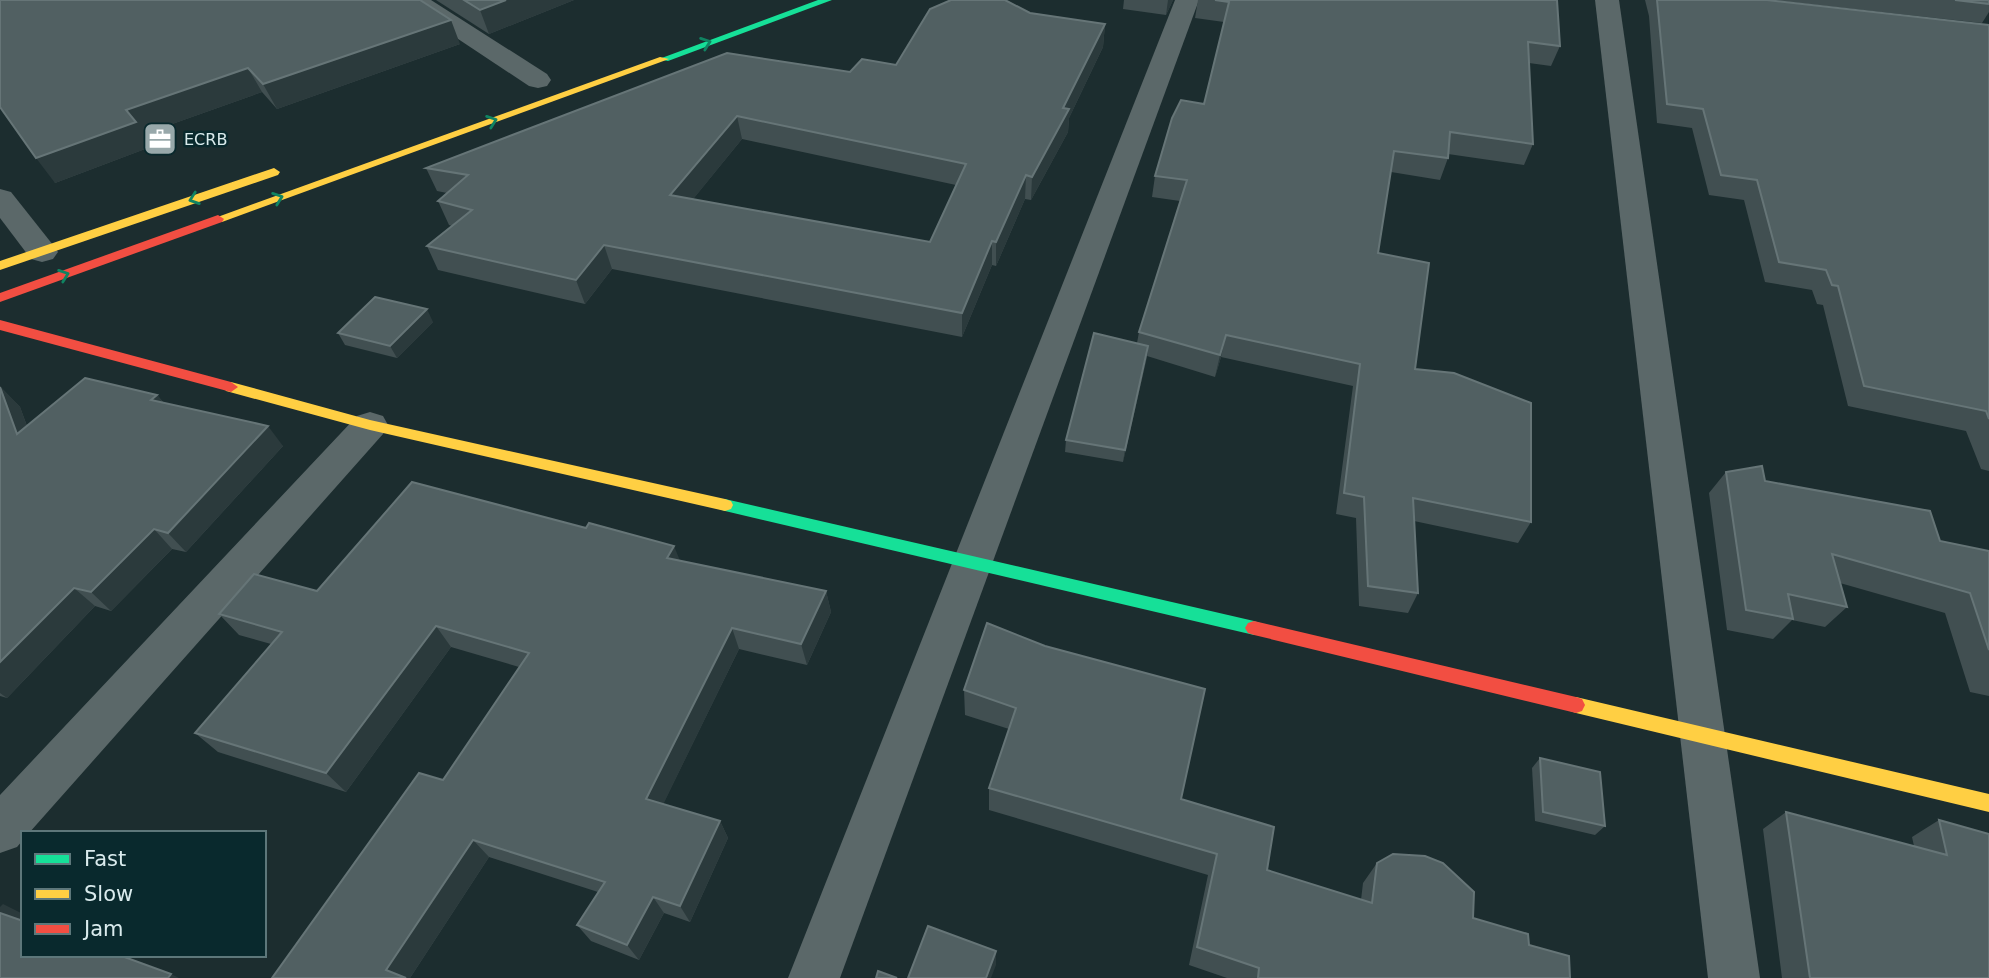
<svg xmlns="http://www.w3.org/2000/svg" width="1989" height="978" font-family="'DejaVu Sans',sans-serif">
	<rect width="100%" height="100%" fill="#1c2d2f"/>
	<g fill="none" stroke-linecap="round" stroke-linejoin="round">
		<g fill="#5b6869" fill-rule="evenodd">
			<polygon points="403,0 431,0 547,74 551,80 547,86 538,88 529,86 407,5"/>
			<polygon points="1175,0 1199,0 840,978 788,978"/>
			<polygon points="1595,0 1619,0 1760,978 1708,978"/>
			<polygon points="0,189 11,192 53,245 58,252 53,259 42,262 31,259 0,218"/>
			<polygon points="370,412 383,416 388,425 383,434 29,833 23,833 23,840 17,847 0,853 0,795 357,416"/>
		</g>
		<g fill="#16e098" fill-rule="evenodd">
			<polygon points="818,0 832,0 668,61 659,59"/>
			<polygon points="725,499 1254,621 1260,623 1263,628 1260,633 1254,635 725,511 719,509 717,505 719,501"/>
		</g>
		<g fill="#ffcf43" fill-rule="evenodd">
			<polygon points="660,57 669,59 222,222 214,222 212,219"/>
			<polygon points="274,168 280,172 278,175 0,270 0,261"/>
			<polygon points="231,382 370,420 725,499 731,501 733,505 731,509 725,511 370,430 226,391 224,387 226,383"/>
			<polygon points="1576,697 1989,794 1989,812 1576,713 1570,711 1567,705 1570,699"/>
		</g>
		<g fill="#f24e42" fill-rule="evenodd">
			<polygon points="218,215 224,219 222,222 0,302 0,293"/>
			<polygon points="0,320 231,382 238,387 231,392 0,330"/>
			<polygon points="1254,621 1576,697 1582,699 1585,705 1582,711 1576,713 1254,635 1248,633 1245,628 1248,623"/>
		</g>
	</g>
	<g fill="#414f51" fill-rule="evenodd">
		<polygon points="0,0 460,44 277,109 262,92 144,134 153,146 55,183"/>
		<polygon points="436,0 574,0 489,34"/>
		<polygon points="1124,0 1173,0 1166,15 1123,9"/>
		<polygon points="1198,0 1557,0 1560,46 1551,66 1529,63 1533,144 1524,165 1448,154 1448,158 1440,180 1391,172 1378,253 1415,369 1531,522 1518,543 1414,521 1418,593 1408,613 1359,606 1356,518 1336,514 1353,386 1221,357 1215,377 1147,356 1123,462 1065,452 1066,440 1137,343 1139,332 1180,201 1152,197 1155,176 1204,104 1224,22 1195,18"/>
		<polygon points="1645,0 1767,0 1989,25 1989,471 1981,469 1966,431 1848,406 1823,305 1817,304 1812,290 1765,282 1744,200 1709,195 1692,128 1657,123 1649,16"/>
		<polygon points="1771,0 1989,0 1989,12 1982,23"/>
		<path d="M1030 13 1105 24 1103 47 1069 118 1068 132 1031 200 1025 199 996 266 992 265 962 337 612 269 585 304 438 270 427 246 452 226 449 225 438 201 447 193 437 191 426 168 850 72 896 65ZM742 139 956 185 930 242 693 199Z"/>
		<polygon points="433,322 397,358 345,345 338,333"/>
		<polygon points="0,387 20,407 27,426 157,395 164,403 283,446 186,552 172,549 111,611 95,606 7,698 0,696"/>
		<polygon points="1726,472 1765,481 1940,541 1989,551 1989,696 1970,692 1945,613 1840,583 1847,607 1825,627 1792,620 1773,639 1727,630 1709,493"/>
		<polygon points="680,561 826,591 831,612 807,665 739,649 663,804 720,821 728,838 690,922 664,913 639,960 591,941 577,925 598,892 489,857 410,978 272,978 443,780 519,667 451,647 346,792 218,752 195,733 271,644 239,635 219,614 317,591"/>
		<polygon points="987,623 1181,799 1267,870 1361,900 1363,883 1377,863 1473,918 1529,945 1570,978 1227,978 1189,965 1208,875 989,810 989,788 1009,729 965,715 964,690"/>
		<polygon points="1540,758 1605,826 1595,835 1535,821 1532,768"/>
		<polygon points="1786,812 1914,846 1912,837 1939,820 1989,978 1782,978 1763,829"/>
	</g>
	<g fill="#2b3a3c">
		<polygon points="506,0 574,0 489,34 480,10"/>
		<polygon points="1168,0 1173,0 1166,15"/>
		<polygon points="451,20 460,44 277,109 263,84"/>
		<polygon points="1105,24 1103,47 1069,118 1068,132 1031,200 1032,177 1063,108"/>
		<polygon points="248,68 262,92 144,134 153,146 55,183 36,158 126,110"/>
		<polygon points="737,116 742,139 677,219 670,195"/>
		<polygon points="1026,175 1025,199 996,266 996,242"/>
		<polygon points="992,241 992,265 962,337 962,313"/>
		<polygon points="604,245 612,269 585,304 576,280"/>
		<polygon points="427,309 433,322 397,358 390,346"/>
		<polygon points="1226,335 1221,357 1215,377 1220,355"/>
		<polygon points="1148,346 1147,358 1123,462 1125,450"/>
		<polygon points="1,387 20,407 37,454 17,434"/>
		<polygon points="157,395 174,415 151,400"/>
		<polygon points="268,426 283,446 186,552 168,533"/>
		<polygon points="154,529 172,549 111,611 91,592"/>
		<polygon points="674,546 683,568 667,558"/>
		<polygon points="74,588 95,606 7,698 0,693 0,662"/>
		<polygon points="826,591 831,612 807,665 801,644"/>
		<polygon points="436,626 451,647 346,792 326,773"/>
		<polygon points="732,628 739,649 657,817 646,799"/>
		<polygon points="720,821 728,838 690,922 680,906"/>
		<polygon points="473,840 489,857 410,978 397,978 386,970"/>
		<polygon points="653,897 664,913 639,960 627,945"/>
		<polygon points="3,904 23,914 23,924 0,913 0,907"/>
		<polygon points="996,951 996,965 991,978 986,978"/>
		<polygon points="171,974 179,978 168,978"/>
	</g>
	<g fill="#516062" stroke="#667577" stroke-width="2" fill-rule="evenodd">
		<polygon points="0,0 420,0 451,20 263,84 248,68 126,110 136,122 36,158 0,107"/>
		<polygon points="464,0 506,0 480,10"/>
		<path d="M951 0H1005L1030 13 1105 24 1063 108 1069 109 1032 177 1026 175 996 242 992 241 962 313 604 245 576 280 427 246 472 210 438 201 468 175 426 168 727 53 850 72 862 59 896 65 930 9ZM737 116 966 164 930 242 670 195Z"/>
		<polygon points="1215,0 1557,0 1560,46 1528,42 1533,144 1450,132 1448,158 1394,151 1378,253 1429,263 1415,369 1454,373 1531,403 1531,522 1413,498 1418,593 1368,586 1364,497 1344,493 1360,364 1226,335 1220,355 1139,332 1187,180 1155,176 1172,118 1181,100 1204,104 1229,2"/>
		<polygon points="1657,0 1767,0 1989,25 1989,419 1986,411 1864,386 1838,286 1832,285 1826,270 1779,262 1757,180 1721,175 1703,109 1667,104"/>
		<polygon points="1955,0 1989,0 1989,4"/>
		<polygon points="375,297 427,309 390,346 338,333"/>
		<polygon points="1094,333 1148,346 1125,450 1066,440"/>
		<polygon points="85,378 157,395 151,400 268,426 168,533 154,529 91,592 74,588 0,662 0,387 17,434"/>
		<polygon points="1762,466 1765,481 1930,511 1940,541 1989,551 1989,650 1970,593 1832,554 1847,607 1788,594 1793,619 1746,610 1726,472"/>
		<polygon points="412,482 586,528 589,523 674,546 667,558 826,591 801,644 732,628 646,799 720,821 680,906 653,897 627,945 577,925 605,882 473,840 386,970 406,978 272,978 419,773 443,780 529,653 436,626 326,773 195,733 282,632 219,614 254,574 317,591"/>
		<polygon points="987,623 1045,646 1205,689 1181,799 1274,827 1267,870 1372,903 1377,863 1393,854 1425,856 1443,863 1474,892 1473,918 1528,934 1529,945 1569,956 1570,978 1258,978 1259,968 1197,947 1217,854 989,788 1016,708 964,690"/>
		<polygon points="1540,758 1600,772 1605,826 1543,812"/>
		<polygon points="1786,812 1947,855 1939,820 1989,834 1989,978 1810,978"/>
		<polygon points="0,913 23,921 23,955 119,955 171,974 168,978 0,978"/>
		<polygon points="928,926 996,951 986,978 908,978"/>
		<polygon points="878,971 897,978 876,978"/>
	</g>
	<defs><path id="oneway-chevron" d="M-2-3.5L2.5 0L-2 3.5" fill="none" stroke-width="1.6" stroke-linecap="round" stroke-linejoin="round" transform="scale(1.75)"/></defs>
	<g stroke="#108462">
		<use href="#oneway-chevron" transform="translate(706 43) rotate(-20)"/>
		<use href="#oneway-chevron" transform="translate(492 121) rotate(-20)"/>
		<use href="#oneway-chevron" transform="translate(278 198) rotate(-20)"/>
		<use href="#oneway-chevron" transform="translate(194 199) rotate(161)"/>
		<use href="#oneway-chevron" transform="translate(64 275) rotate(-20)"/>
	</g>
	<defs>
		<symbol id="office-square" viewBox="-11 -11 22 22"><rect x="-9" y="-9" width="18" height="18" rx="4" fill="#98a8aa" stroke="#09292d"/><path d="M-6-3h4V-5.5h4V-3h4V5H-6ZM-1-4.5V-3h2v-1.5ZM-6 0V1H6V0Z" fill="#fff"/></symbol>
	</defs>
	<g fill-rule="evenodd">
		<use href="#office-square" x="141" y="120" width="38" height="38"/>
	</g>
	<g text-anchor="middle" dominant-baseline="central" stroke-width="5" stroke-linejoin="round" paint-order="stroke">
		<g font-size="16" fill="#daebed" stroke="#09292d" text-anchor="start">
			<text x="184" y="139">ECRB</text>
		</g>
	</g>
	<rect x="21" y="831" width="245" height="126" fill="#09292d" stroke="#5d777a" stroke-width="2"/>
	<rect x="35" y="854" width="35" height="10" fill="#16e098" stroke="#5d777a" stroke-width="2"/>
	<text x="84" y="866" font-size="21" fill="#daebed">Fast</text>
	<rect x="35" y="889" width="35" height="10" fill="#ffcf43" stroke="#5d777a" stroke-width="2"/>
	<text x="84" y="901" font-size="21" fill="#daebed">Slow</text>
	<rect x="35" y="924" width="35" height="10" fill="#f24e42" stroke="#5d777a" stroke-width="2"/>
	<text x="84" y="936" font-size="21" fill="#daebed">Jam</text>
</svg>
